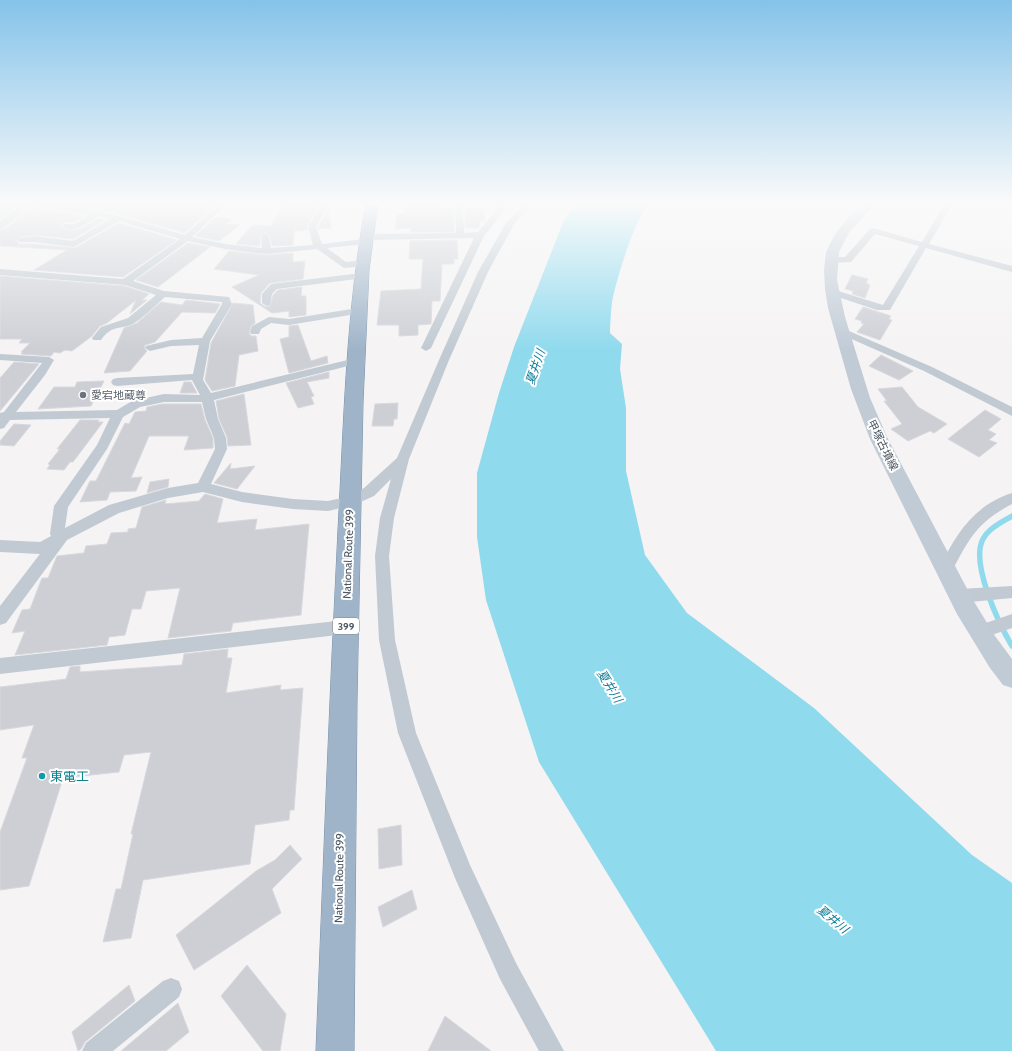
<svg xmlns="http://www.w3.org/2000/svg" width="1012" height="1051" font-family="Cabin,'Noto Sans JP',sans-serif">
	<rect width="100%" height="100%" fill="#f5f3f3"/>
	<path fill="#90daee" d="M577 203H650C635 216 616 281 612 302 611 312 610 323 610 333L622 344 620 369 626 408V471L645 555 687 613 814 708 972 855 1012 883V1051H716L539 762 486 600 477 537V473L499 393 514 347 564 220Z"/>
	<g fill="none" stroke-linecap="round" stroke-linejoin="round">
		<path stroke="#90daee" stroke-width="5.5" d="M1012 516C1002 522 989 528 983 539 970 563 999 624 1012 646"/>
	</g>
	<g fill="#cdcfd5" stroke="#d7d9de">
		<polygon points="0,203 22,203 0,219"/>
		<polygon points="60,203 217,203 185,233 106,211"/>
		<polygon points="285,203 320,203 307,226 307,230 294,231 293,245 272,246 270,236 265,232 260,236 260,246 236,244 252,225 271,226 275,218"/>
		<polygon points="407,203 442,203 442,208 454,207 454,232 411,232 412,228 395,229 397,214 404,213 404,206 406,206"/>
		<polygon points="32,207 85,216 74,222 62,223 61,227 71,231 81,229 98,218 106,220 73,239 34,235 19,237 17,241 19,244 34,244 75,248 119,223 177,240 123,277 34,270 67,250 0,246 0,230 5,229"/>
		<polygon points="465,207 484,207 485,221 480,221 479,228 465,228"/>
		<polygon points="328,209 331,228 318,229 318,227"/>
		<polygon points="216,217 232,219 226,224 240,225 219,241 195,236"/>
		<polygon points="457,240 458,259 454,259 454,264 442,264 440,301 432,301 431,324 418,325 418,335 399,336 399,325 377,325 381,291 421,289 423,259 409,259 410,241"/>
		<polygon points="188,243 210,247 158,287 136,280"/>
		<polygon points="229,251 267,255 293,253 293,262 305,261 303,279 270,283 261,293 260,303 266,307 270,306 273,295 278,290 302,287 301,296 306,296 306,315 289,317 289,311 272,313 232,287 259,275 214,269"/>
		<polygon points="852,275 868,279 866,283 870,285 865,298 852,294 853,291 845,289"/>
		<polygon points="0,276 125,286 149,294 142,300 147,300 130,314 136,300 107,323 100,326 92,336 72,351 65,350 60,353 54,352 51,356 21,354 23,352 21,352 30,343 19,343 22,339 0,339"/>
		<polygon points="186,300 220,304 215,313 182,312 155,342 145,345 144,348 147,351 130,371 104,373 124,328 137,323 161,302 182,305"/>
		<polygon points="233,303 253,305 255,323 251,326 249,333 251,336 256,336 258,351 239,355 235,386 212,391 205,380 211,343"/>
		<polygon points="863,307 891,316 889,319 892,320 880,340 857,332 864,324 861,323 862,321 855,319"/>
		<polygon points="298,325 311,361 327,356 328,363 289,373 280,339 289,337 289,326"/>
		<polygon points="881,355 913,371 899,380 869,366"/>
		<polygon points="14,362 39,364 0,411 0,378"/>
		<polygon points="329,372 329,378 307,382 314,396 311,397 314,404 298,408 286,383"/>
		<polygon points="104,381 91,406 38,409 54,387 75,387 77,382"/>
		<polygon points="184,382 191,382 197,393 180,393"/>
		<polygon points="902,387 918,407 947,424 934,433 930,431 908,441 891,429 902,424 884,401 887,401 878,389"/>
		<polygon points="244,394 251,445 228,446 227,437 219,419 216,401"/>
		<polygon points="398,403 397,419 394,419 393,426 372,426 375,404"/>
		<polygon points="162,404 201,404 205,420 213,438 213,448 184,450 189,436 149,436 131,478 142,477 136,491 110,492 107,500 80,502 90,481 96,481 125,423 129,424 135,412 146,411 147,407"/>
		<polygon points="985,410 1001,419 988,430 996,434 989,440 997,443 979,457 948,439"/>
		<polygon points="80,420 99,420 98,422 103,422 73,462 70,462 64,470 47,469 50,465 48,464 60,449 57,449"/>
		<polygon points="14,424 31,425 14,446 0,445 0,441"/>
		<polygon points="231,463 230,469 255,466 237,489 214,483"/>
		<polygon points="169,479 168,487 147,493 150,482"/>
		<polygon points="205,494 223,499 217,523 257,519 255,530 309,524 301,615 233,623 231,631 168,638 180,588 146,591 141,609 132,609 125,635 109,637 107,645 15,655 25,631 12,633 22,610 30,609 42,578 48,578 57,556 84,553 86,546 107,544 111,533 128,532 128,529 136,528 142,507 166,500 165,504 199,501"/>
		<polygon points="228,649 227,658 232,658 226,693 281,685 280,690 303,688 294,810 290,810 289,820 255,825 250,864 143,880 131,938 103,942 116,889 121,889 133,834 131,834 151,752 124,755 119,772 63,778 29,886 0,890 0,832 27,758 22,758 34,725 0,730 0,687 66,679 70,667 80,666 80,672 182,665 184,654"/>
		<polygon points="401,825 402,865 379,869 378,829"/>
		<polygon points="290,845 302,859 272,889 281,913 194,970 176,935 256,871 275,860"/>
		<polygon points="412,890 417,909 383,927 378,907"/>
		<polygon points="247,965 286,1014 280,1051 263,1051 221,996"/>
		<polygon points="129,985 135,1001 85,1042 81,1049 78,1051 72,1032"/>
		<polygon points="178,1003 189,1032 166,1051 121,1051"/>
		<polygon points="445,1016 491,1051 428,1051"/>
	</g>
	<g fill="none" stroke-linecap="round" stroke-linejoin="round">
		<defs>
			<path id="trunk" d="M366 203H378L369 270 363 402 357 701 354 1051H316C323 877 329 704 338 530 344 421 346 310 366 203Z"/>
		</defs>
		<use href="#trunk" stroke="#7690ad" stroke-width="1"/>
		<g fill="#c1cad2" fill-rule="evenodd">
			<path d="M25 203C76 200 136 221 185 235L220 203H228L192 237 225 244 262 248 261 236 265 233 269 236 271 248 313 245 308 227 322 203H330L316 227 322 244 364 239V235L367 234 456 233 455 203H463L464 233 478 232 502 203H510L484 236 431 348 426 351 421 348 474 238 369 240V243L366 244 327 248 346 262 363 260 368 263 363 266 344 268 317 249 267 254 255 253 225 249 188 241 133 281 164 291 229 297 232 304 210 341 203 380 211 393 356 358 360 359 361 361 360 363 214 400 218 419 226 438 227 449 211 484 242 492 293 499 328 501 346 497 364 488 397 458 439 360 478 272 506 223 526 203H534L514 224 488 272 449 360 409 459 394 518 389 556 395 640 416 733 470 865 516 963 564 1051H539L500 979 455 878 398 733 379 640 375 556 380 518 391 479 374 496 354 505 328 511 293 509 242 502 203 492 168 498 119 513 67 540 6 623 0 625V606L40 554 0 552V540L40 542 51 536 50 534 54 506 97 445 110 418 10 420 4 428 0 429V413L4 412 42 363 0 360V354L49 357 54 360 45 375 16 412 117 410 132 401 164 394 200 395 192 380 117 386 113 385 111 382 113 379 117 378 193 374 199 345 171 346 150 351 145 348 146 346 171 340 202 338 222 304V302L165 297C156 305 146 315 136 322 122 331 113 323 101 340H93L92 338 101 327 128 318 156 295 125 285 0 275V269L123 279 180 239 119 221 74 247 34 242H19L18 240 19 238 34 236 73 241 110 219 98 216C88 223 73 236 62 226L63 224H74L89 215 29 205ZM164 402H202L206 419 214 438 215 449 198 483 168 488 109 505 65 528 68 507 107 449 123 417 140 407Z"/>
			<polygon points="945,203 953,203 929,244 1012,266 1012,272 926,248 890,310 877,310 829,294 827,292 829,290 832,289 883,305 919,246 875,234 851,262 831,263 826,260 831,257 845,257 870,229 873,228 922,242"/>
			<polygon points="361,273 364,274 366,276 364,278 277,289 272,294 270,305 267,306 262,303 262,294 271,284"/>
			<polygon points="358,308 362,309 363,311 362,313 289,325 271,323 261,329 259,334 251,334 250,332 252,326 269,317 289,319"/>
			<polygon points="842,328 932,367 1012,407 1012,416 924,371 838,333 837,331"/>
			<path d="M1012 493V504C976 523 969 539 951 573L946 575 941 573 939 569C955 535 974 505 1012 493Z"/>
			<polygon points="1012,586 1012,598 960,603 955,601 952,596 955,591 960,589"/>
			<polygon points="1012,614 1012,628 980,639 974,637 972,632 974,627"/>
			<polygon points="346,620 352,622 354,627 352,632 346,634 0,674 0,658"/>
			<polygon points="171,978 179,981 182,989 179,997 113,1051 82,1051 86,1043 163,981"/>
		</g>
		<polygon fill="#c1cad2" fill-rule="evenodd" points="24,203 35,203 4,228 0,229 0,221"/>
		<polygon fill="#c1cbd6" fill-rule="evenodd" points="864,203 877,203 850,231 839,252 837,280 845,317 870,398 888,439 973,600 995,636 1012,659 1012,688 1003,685 990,668 957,614 870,439 851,389 828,308 825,289 824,270 826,252 834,236 847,219"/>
		<use href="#trunk" fill="#9fb4c9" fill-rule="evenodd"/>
	</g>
	<linearGradient id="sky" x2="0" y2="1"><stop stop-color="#85c3ea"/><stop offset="0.58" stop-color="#fafafa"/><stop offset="1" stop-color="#fafafa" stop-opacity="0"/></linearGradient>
	<rect width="1012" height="350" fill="url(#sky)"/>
	<circle fill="#6b7280" stroke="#fff" stroke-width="1.5" cx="83" cy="395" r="4"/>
	<circle fill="#0f9aa8" stroke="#fff" stroke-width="1.5" cx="42" cy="776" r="4"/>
	<g text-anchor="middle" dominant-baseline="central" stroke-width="4" stroke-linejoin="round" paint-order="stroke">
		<rect fill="#fff" stroke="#808990" stroke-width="1" x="333" y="618" width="26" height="16" rx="3"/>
		<g font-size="10" font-weight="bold" fill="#4a5661">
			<text x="346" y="626">399</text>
		</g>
		<g font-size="11" fill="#5b616d" stroke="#fff" text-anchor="start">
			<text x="91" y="395">愛宕地蔵尊</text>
		</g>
		<g font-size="11" fill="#4a5661" stroke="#fff">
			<text transform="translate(883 445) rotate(64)">甲塚古墳線</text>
			<text transform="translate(348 554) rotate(-88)">National Route 399</text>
			<text transform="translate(339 878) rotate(-89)">National Route 399</text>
		</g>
		<g font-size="12" font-style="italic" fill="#0c7c9b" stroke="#fff">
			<text transform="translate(535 367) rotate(-71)">夏井川</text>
			<text transform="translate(610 686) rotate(58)">夏井川</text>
			<text transform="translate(833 919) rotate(40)">夏井川</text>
		</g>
		<g font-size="13" fill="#0d838f" stroke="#fff" text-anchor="start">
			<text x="50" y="776">東電工</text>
		</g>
	</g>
</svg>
